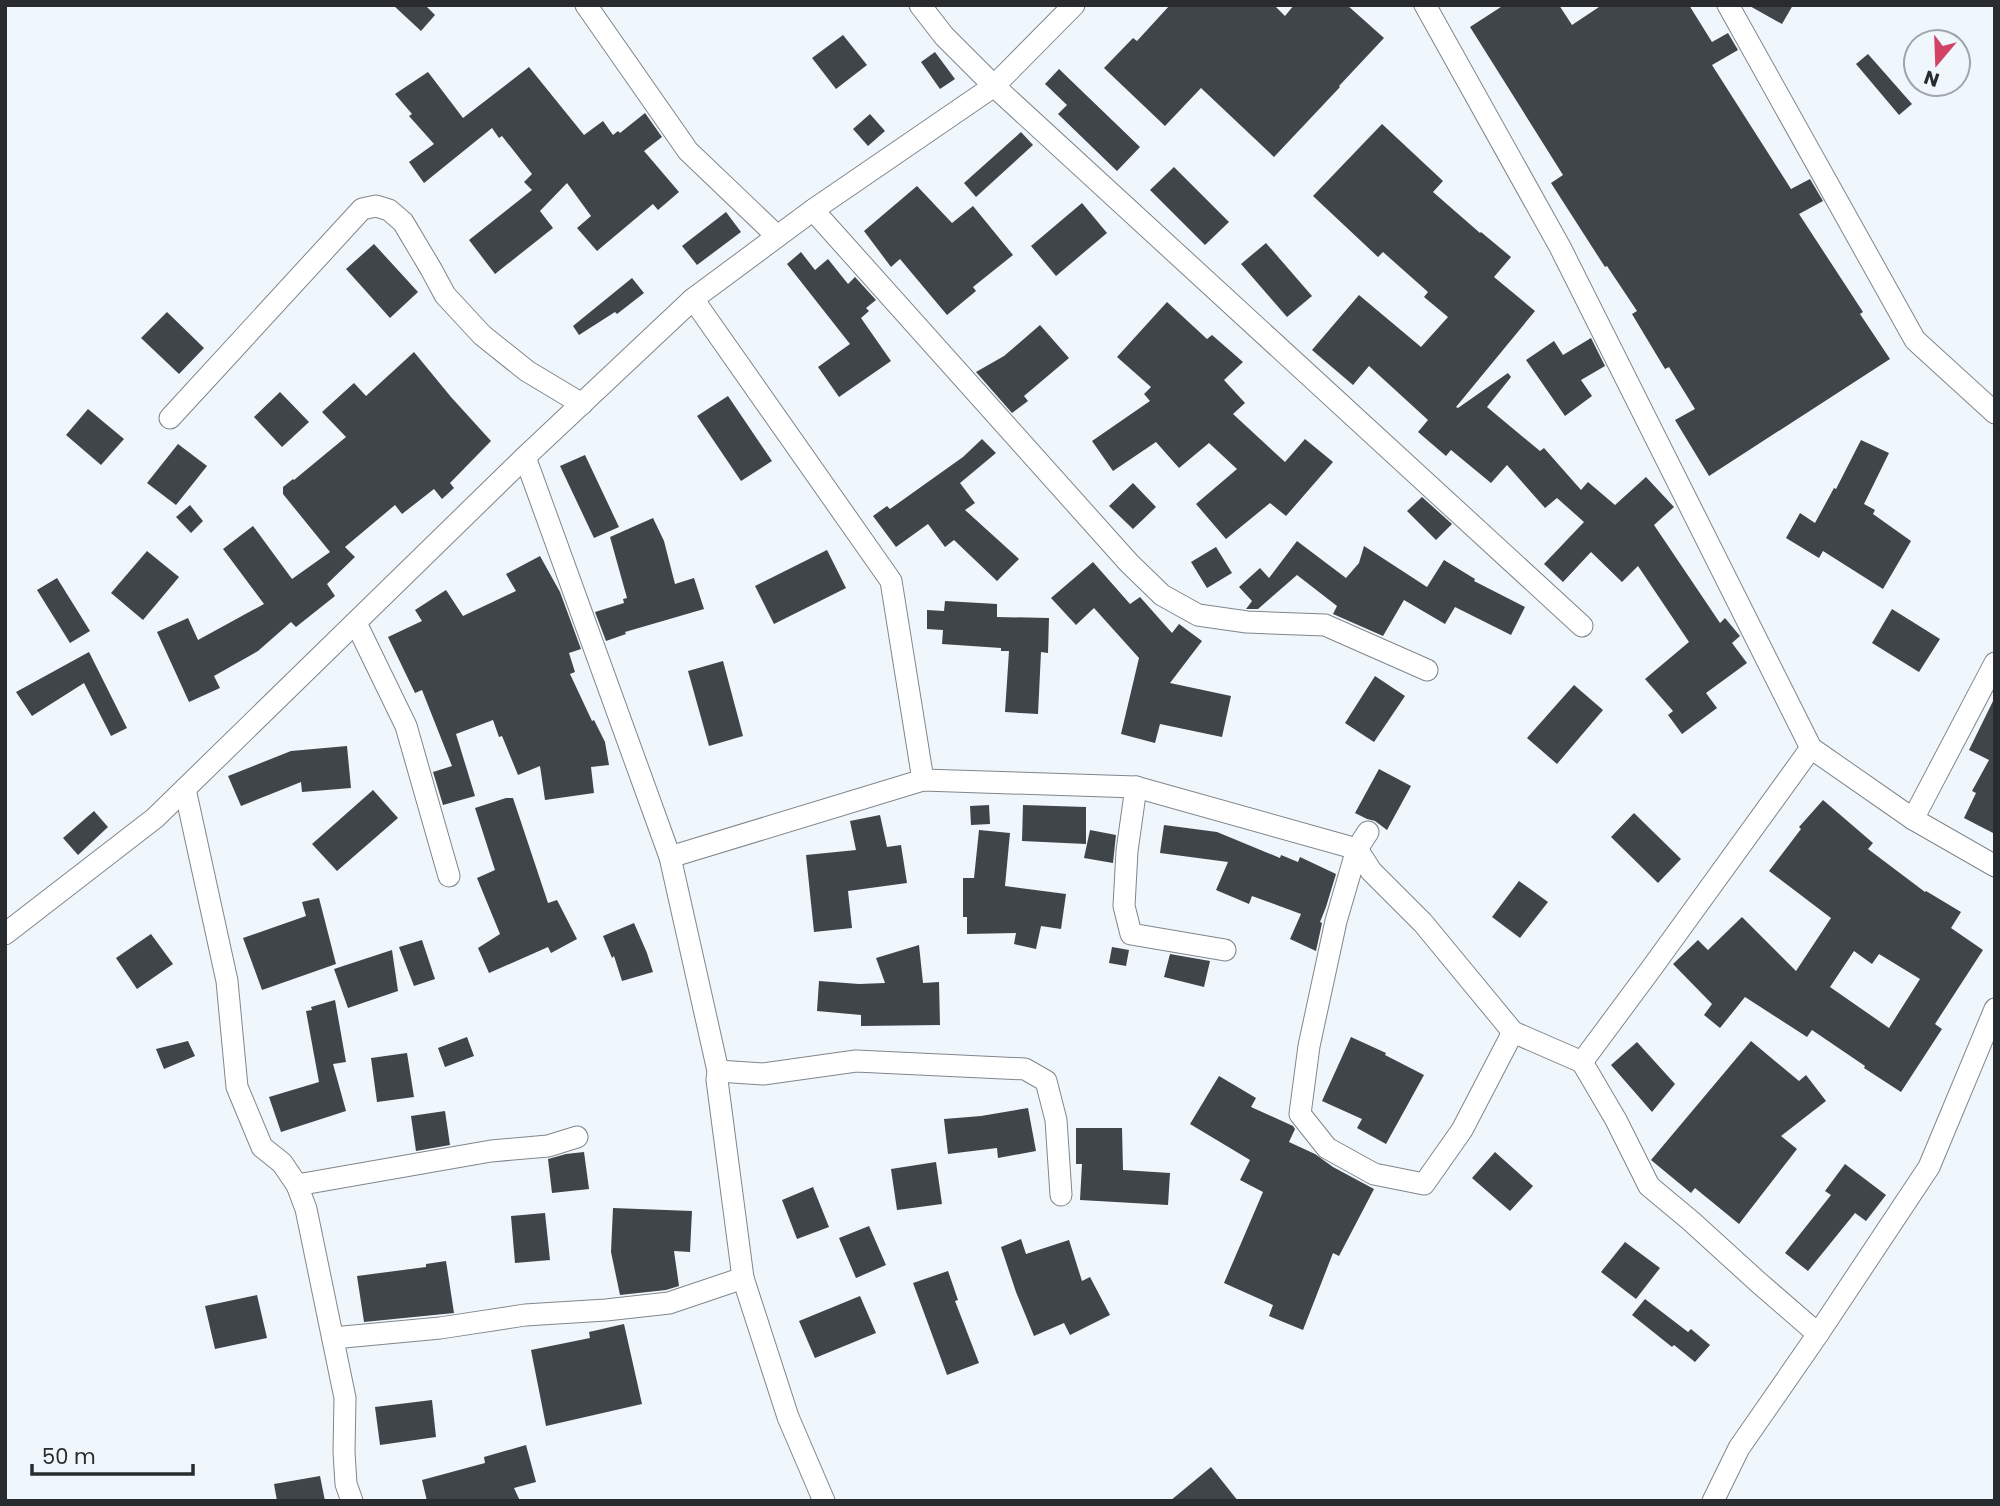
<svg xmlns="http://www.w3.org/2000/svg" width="2000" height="1506" font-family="Poppins,sans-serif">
	<rect width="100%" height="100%" fill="#eff6fc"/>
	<g fill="#40454a" fill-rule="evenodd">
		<polygon points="393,5 425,5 435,15 421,31"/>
		<polygon points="1170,5 1274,5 1285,16 1294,5 1347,5 1384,38 1339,86 1340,87 1274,157 1201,88 1165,126 1104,68 1133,38 1137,41"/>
		<polygon points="1504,5 1559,5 1572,25 1602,5 1689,5 1712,42 1728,33 1738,50 1712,65 1791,189 1810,179 1823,201 1799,214 1863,312 1860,314 1890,359 1709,476 1675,420 1695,409 1669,367 1665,369 1632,314 1637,311 1607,266 1605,267 1551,183 1563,175 1470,27"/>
		<polygon points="1748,5 1793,5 1782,24"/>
		<polygon points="843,35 867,65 836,89 812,58"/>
		<polygon points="935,52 955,79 940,89 921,62"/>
		<polygon points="1868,54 1912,104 1899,115 1856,64"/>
		<polygon points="529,67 584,135 603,121 613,135 618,131 620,133 645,113 662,137 644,151 679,192 658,210 653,204 597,251 577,228 591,216 567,183 540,211 553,228 495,274 469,240 532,190 524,182 532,174 502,136 499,138 492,128 424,183 409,162 434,144 409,116 412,114 395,94 428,72 463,118"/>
		<polygon points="1059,69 1140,147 1117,171 1058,114 1067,105 1045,84"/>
		<polygon points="870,114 885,131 868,146 853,129"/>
		<polygon points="1382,124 1443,181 1433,192 1480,233 1481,232 1511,257 1494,277 1535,311 1456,407 1458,408 1508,373 1511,377 1487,407 1540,451 1544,448 1581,490 1588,482 1615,505 1646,477 1674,507 1654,525 1720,623 1725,618 1740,636 1732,643 1747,663 1706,693 1717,708 1682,734 1668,715 1673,711 1645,679 1689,642 1638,566 1622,582 1591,552 1563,582 1544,564 1584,522 1557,498 1545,508 1507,465 1491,483 1451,450 1446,456 1418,432 1428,420 1369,366 1353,385 1312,350 1359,295 1421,347 1448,317 1424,297 1428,292 1383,252 1378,257 1313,196"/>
		<polygon points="1021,132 1033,145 976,197 964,183"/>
		<polygon points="1174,167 1229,222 1205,245 1150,190"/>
		<polygon points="917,186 952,223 973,206 1013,255 973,287 976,291 947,315 900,259 891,267 864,231"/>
		<polygon points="1082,203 1107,233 1056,276 1031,246"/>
		<polygon points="726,212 741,232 697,265 682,246"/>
		<polygon points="1266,243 1312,296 1287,317 1241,264"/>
		<polygon points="374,244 418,292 390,318 346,269"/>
		<polygon points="801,252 815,270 828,259 848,284 855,277 876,300 866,308 869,311 861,318 891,361 839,397 818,367 850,344 787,264"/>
		<polygon points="632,278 644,293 617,314 615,312 579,335 573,326"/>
		<polygon points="1167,302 1207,339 1212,335 1243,362 1224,380 1245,403 1233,414 1285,462 1305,439 1333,462 1286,516 1270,503 1226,539 1196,504 1237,469 1209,443 1179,468 1156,442 1113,471 1092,441 1150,401 1144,394 1151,387 1117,357"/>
		<polygon points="167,312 204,348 179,374 141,338"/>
		<polygon points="1040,325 1069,358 1024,396 1028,401 1012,413 976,372 1004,356"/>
		<polygon points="1591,338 1605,366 1581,380 1592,396 1565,416 1526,360 1554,341 1563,355"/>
		<polygon points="414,352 451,397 491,441 450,483 454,488 442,499 434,489 402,514 395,505 345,547 355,557 327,584 335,596 296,627 291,622 258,651 214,676 220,688 189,702 157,632 188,618 198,640 264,604 223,549 253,526 292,579 330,552 283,494 283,487 293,479 294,480 346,437 322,412 354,383 366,396"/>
		<polygon points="280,392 309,422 282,447 254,417"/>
		<polygon points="728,396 772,461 741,481 697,416"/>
		<polygon points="88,409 124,439 101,465 66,435"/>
		<polygon points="982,439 996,453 960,483 975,503 965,510 1019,559 997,581 954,540 945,547 928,524 896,547 873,516 887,506 890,509 963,457"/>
		<polygon points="1861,440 1889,453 1864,504 1875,510 1873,514 1911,541 1883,589 1823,551 1819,558 1786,538 1800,513 1815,523 1834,488 1836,489"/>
		<polygon points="178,444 207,466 176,505 147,483"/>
		<polygon points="585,455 619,527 594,538 560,466"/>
		<polygon points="1133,483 1156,507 1133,529 1109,506"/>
		<polygon points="1422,497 1452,524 1436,540 1407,511"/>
		<polygon points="190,505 203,521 191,533 176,517"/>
		<polygon points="653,518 664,541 675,584 694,578 704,609 625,632 626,634 606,641 595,612 624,603 623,599 627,598 610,537"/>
		<polygon points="1297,541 1346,578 1359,563 1364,546 1427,587 1444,560 1475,579 1474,581 1525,607 1511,635 1455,607 1445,624 1404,600 1383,636 1333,614 1337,606 1297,575 1258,609 1246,609 1252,601 1239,587 1260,568 1269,578"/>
		<polygon points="1216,547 1232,573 1207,588 1191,562"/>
		<polygon points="827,550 846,588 774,624 755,586"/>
		<polygon points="147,551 179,577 143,620 111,593"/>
		<polygon points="540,556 560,592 581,649 569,653 575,672 570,674 592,721 594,720 605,742 609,765 591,767 594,793 545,800 540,766 518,775 502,736 499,737 493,720 456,734 475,796 443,805 433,772 452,766 422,690 415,693 388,637 422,621 415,610 446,590 463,616 516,591 506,574"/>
		<polygon points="1093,562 1130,604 1140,597 1172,633 1179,624 1202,641 1170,683 1231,696 1222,737 1160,724 1155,743 1121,734 1139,658 1094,608 1076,625 1051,598"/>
		<polygon points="57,578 90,631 70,643 37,590"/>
		<polygon points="945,601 997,604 997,617 1049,618 1048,653 1041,652 1038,714 1005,712 1009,651 1001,651 1001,648 942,644 943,630 927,629 927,610 944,611"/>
		<polygon points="1892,609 1940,639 1919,672 1872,643"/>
		<polygon points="89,652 127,728 111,736 84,683 32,716 16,692"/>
		<polygon points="723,661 743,736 709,746 688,671"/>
		<polygon points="1375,676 1405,696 1374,742 1345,723"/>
		<polygon points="1574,685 1603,710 1557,764 1527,738"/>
		<polygon points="1995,697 1995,834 1964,818 1976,793 1972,791 1989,760 1969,750"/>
		<polygon points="347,746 351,788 302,792 301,782 241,806 228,776 291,751"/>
		<polygon points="1379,769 1411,786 1387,830 1375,821 1367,819 1355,813"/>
		<polygon points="373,790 398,818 337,871 312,844"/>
		<polygon points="506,798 513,798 548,903 557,900 577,939 551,953 548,947 489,973 478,948 500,934 477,878 495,870 475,808"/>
		<path d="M1823 800 1873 843 1868 849 1925 892 1926 891 1961 912 1951 928 1983 950 1935 1024 1942 1029 1901 1092 1864 1068 1865 1066 1812 1030 1807 1037 1745 997 1720 1028 1704 1015 1712 1004 1673 964 1698 940 1708 950 1742 917 1796 971 1831 918 1769 871 1801 829 1799 827ZM1854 951 1872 964 1879 954 1920 979 1889 1028 1830 987Z"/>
		<polygon points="989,805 990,824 971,825 970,806"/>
		<polygon points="1023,805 1086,807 1086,844 1022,841"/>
		<polygon points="94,811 108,827 78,855 63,838"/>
		<polygon points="1634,813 1681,859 1658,883 1611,837"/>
		<polygon points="880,815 887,847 901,845 907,883 848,891 852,928 814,932 806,855 856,850 850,821"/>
		<polygon points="1164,825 1217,832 1280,858 1281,855 1298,862 1300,857 1336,874 1326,907 1320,922 1322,923 1316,951 1290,939 1301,914 1252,896 1249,904 1216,890 1228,862 1160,853"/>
		<polygon points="979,830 1010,833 1005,886 1066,894 1061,929 1041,926 1036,949 1014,944 1016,933 967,934 967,917 963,917 963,878 974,878"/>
		<polygon points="1090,830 1116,835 1113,863 1084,858"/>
		<polygon points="1519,881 1548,902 1520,938 1492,917"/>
		<polygon points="319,898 336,964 262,990 243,938 306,916 302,902"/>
		<polygon points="634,923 647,953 653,972 622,981 614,956 612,958 603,936"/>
		<polygon points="151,934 173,964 137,989 116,958"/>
		<polygon points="422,940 435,979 414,986 399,947"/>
		<polygon points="919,945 923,983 939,982 940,1025 861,1026 861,1015 817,1011 819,981 859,984 885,983 876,958"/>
		<polygon points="1112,947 1129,950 1126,966 1109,963"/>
		<polygon points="392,950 398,991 348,1008 334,969"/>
		<polygon points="1170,954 1210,961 1204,987 1164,977"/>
		<polygon points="335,1000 346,1062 333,1064 346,1111 281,1132 269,1097 319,1082 306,1011 312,1010 311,1007"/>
		<polygon points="467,1037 474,1056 445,1067 438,1048"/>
		<polygon points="1351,1037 1386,1053 1385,1055 1424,1075 1386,1144 1357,1128 1362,1119 1322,1101"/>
		<polygon points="188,1041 195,1056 164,1069 156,1049"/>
		<polygon points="1751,1041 1799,1081 1806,1075 1826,1101 1781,1136 1797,1149 1739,1224 1695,1188 1691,1193 1651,1160"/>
		<polygon points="1637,1042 1675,1084 1652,1112 1611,1065"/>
		<polygon points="407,1053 414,1097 377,1102 371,1058"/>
		<polygon points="1219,1076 1256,1098 1251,1107 1293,1126 1295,1129 1289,1142 1315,1154 1333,1167 1374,1189 1339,1256 1333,1253 1303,1330 1269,1316 1273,1305 1224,1283 1263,1192 1240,1180 1250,1160 1190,1124"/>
		<polygon points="1028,1108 1036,1151 998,1158 997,1148 948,1154 944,1119 981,1116"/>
		<polygon points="445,1111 450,1145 416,1151 411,1116"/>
		<polygon points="1076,1128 1122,1128 1123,1170 1170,1173 1168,1205 1080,1200 1082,1164 1076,1164"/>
		<polygon points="584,1152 589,1189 552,1193 548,1159 566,1154"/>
		<polygon points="1495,1152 1533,1186 1510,1211 1472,1178"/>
		<polygon points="936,1162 942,1204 897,1210 891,1169"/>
		<polygon points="1845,1164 1886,1195 1866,1221 1855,1213 1808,1271 1785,1253 1831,1195 1825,1191"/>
		<polygon points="813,1187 829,1227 797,1239 782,1200"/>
		<polygon points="613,1208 692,1211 690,1252 674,1251 679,1286 666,1290 620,1295 611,1252"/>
		<polygon points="545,1213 550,1260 515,1263 511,1216"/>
		<polygon points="869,1226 886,1265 856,1278 839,1238"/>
		<polygon points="1021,1239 1026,1254 1069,1240 1082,1281 1090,1277 1110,1315 1070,1335 1064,1323 1034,1336 1016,1292 1001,1247"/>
		<polygon points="1625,1242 1660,1268 1636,1299 1601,1272"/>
		<polygon points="446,1261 454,1313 364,1322 357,1276 426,1267 426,1264"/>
		<polygon points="948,1271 958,1300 955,1301 979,1363 947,1375 913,1283"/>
		<polygon points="257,1295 267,1338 215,1349 205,1306"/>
		<polygon points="860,1296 876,1333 815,1358 799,1321"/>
		<polygon points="1645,1299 1688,1332 1691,1329 1710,1345 1695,1362 1674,1345 1672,1347 1632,1315"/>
		<polygon points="624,1324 642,1404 546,1426 531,1350 590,1338 589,1332"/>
		<polygon points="432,1400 436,1437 380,1445 375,1407"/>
		<polygon points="526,1445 536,1482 514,1488 520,1501 427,1501 422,1480 485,1463 484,1457"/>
		<polygon points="1211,1467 1238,1501 1170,1501"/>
		<polygon points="320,1476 325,1501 277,1501 274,1484"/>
	</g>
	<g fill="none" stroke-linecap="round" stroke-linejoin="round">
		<defs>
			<g id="minor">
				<polyline points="586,5 688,151 777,236"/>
				<polyline points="920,5 944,36 994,86 1582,626"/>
				<polyline points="1425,5 1560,247 1811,748 1913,819 1995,866"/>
				<polyline points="1728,5 1915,340 1995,413"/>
				<polyline points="813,210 1129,563 1162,595 1198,615 1247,622 1325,625 1427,670"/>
				<polyline points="693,299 891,581 923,780"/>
				<polyline points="170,418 362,209 376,206 389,210 403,222 431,269 445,295 482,335 527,371 582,404"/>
				<polyline points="525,457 670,857 718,1071 717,1080 743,1278 788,1417 824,1501"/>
				<polyline points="356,623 406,726 449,876"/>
				<polyline points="1136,787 1127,851 1124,906 1131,934 1225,950"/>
				<polyline points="185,789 227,981 237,1087 262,1147 282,1163 297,1185 306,1209 345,1398 344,1452 346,1484 352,1501"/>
				<polyline points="1913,819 1995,663"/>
				<polyline points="1368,832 1357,849 1336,921 1309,1046 1300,1114 1327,1148 1374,1174 1424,1184 1462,1130 1513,1032"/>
				<polyline points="670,857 923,780 1136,787 1357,849 1371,871 1423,923 1513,1032 1582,1062 1616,1120 1649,1186 1691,1221 1758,1282 1818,1334"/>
				<polyline points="5,934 155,818 525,457 693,299 813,210 994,86 1074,5"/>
				<polyline points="1582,1062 1651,969 1811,748"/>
				<polyline points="718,1071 763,1074 856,1061 1025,1069 1046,1081 1056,1120 1061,1195"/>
				<polyline points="297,1185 491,1151 548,1146 577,1137"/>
				<polyline points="333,1338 440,1328 525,1315 606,1310 669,1303 743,1278"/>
				<polyline points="1713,1501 1739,1448 1818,1334 1929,1167 1995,1009"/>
			</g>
		</defs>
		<use href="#minor" stroke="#80868b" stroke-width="23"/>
		<use href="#minor" stroke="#fff" stroke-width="21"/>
	</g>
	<rect width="2000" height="1506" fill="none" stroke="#292c2e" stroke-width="14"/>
	<g transform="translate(1937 63) rotate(199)"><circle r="33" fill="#eff6fc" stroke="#a0a5aa" stroke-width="2"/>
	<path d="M0-5L12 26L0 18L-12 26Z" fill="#d14265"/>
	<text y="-10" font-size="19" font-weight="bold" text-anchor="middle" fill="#292c2e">N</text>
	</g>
	<path d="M32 1464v10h161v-10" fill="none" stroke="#292c2e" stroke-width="3.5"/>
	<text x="42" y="1464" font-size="21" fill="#292c2e" stroke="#eff6fc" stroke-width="5" paint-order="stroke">50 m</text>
</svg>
